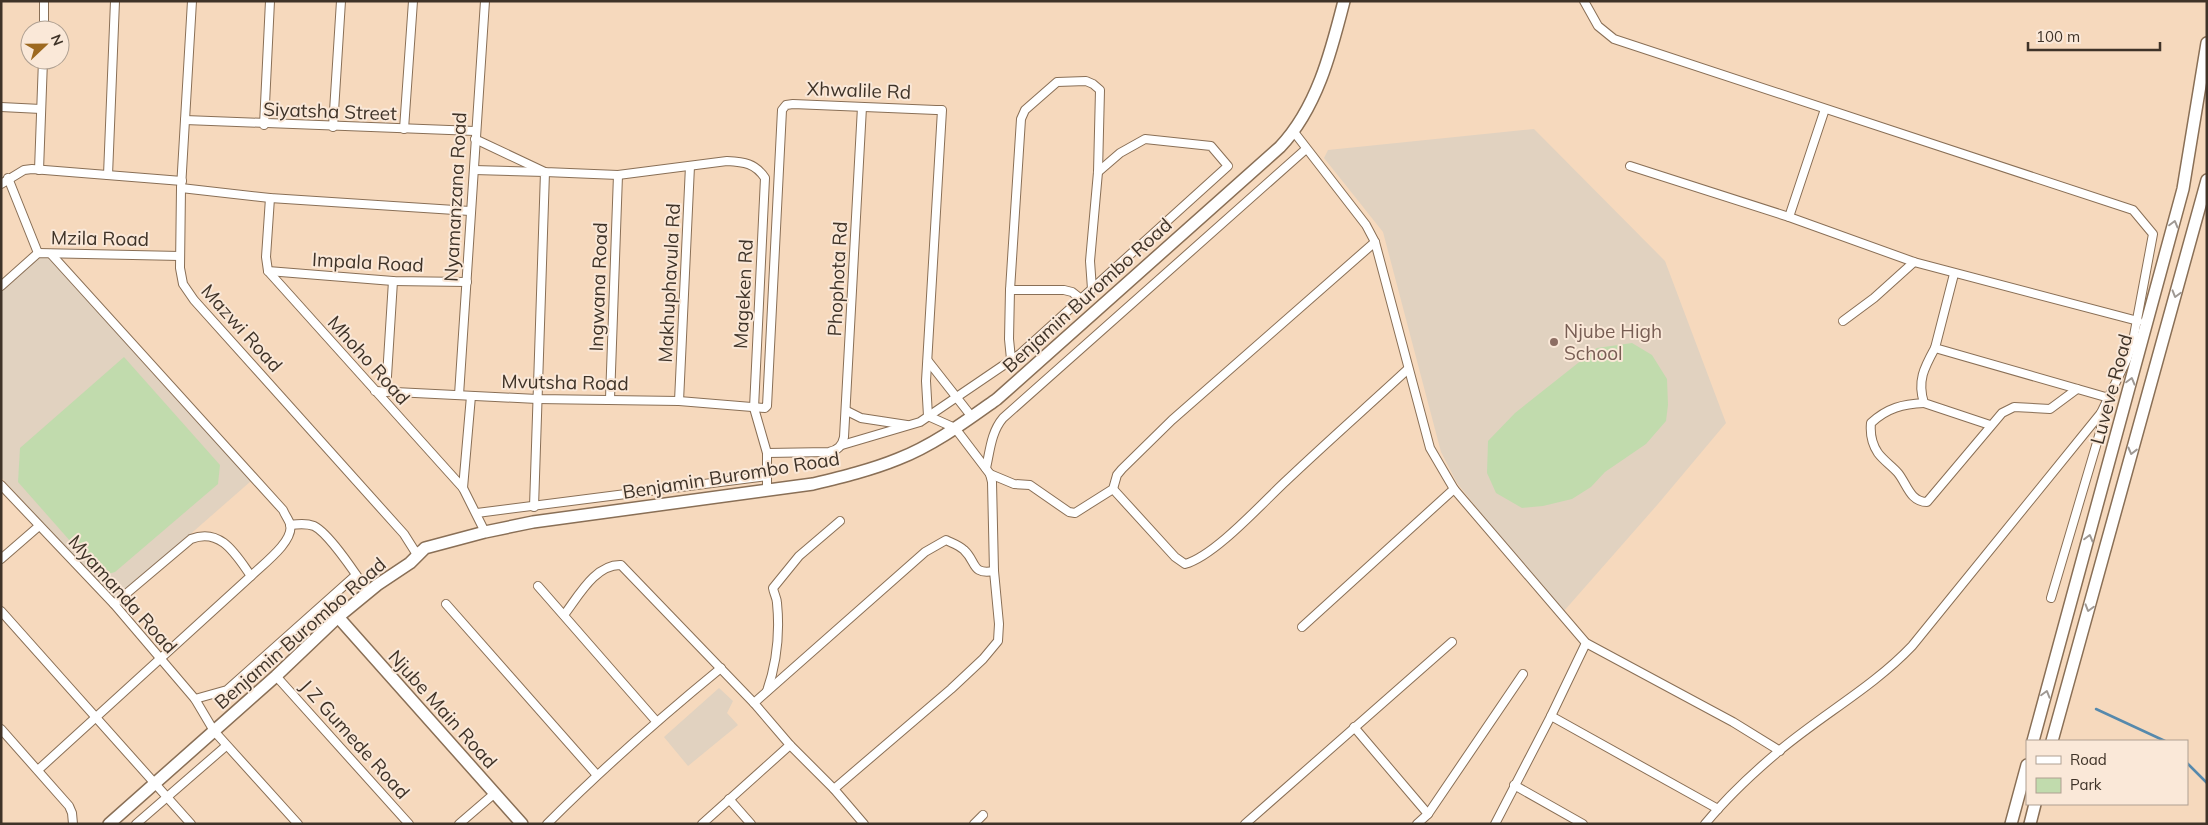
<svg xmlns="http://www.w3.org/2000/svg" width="2208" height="825" font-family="Mulish,sans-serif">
	<rect width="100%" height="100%" fill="#f6d9bd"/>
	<g fill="#e1d2c0">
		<polygon points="1534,129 1665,261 1726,423 1658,504 1564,611 1499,536 1457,483 1441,452 1383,232 1324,158 1328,150"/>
		<polygon points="39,257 50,258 251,481 114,601 1,477 1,290"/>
		<polygon points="719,688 733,701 727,713 738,725 688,766 664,737"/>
	</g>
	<g fill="#c1dbad">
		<polygon points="1632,343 1652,355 1667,379 1668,405 1666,421 1646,444 1605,472 1591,487 1572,499 1543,506 1522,508 1496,493 1487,473 1488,441 1515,413 1597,348"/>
		<polygon points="124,357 220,465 218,484 115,572 101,576 18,482 20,448"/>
	</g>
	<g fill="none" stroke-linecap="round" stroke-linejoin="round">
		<g stroke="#5689ac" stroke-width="2.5">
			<polyline points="2096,709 2165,741"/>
			<polyline points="2187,763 2207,783"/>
		</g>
		<defs>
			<g id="street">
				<polyline points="192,1 181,188 180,268 183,284 194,300 404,534 416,553 421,550"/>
				<path d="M1584 1 1598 26 1614 39 2133 210 2153 234 2133 341 2127 359 2101 413 1912 646C1873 687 1823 714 1779 751 1753 773 1727 797 1705 824"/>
				<polyline points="44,30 44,1"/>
				<polyline points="1,107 41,109"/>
				<polyline points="185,120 475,131"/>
				<polyline points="264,125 270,1"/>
				<polyline points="333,127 341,1"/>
				<polyline points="404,129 413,1"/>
				<polyline points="1294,132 1366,225 1375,242 1430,448 1454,489 1586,643 1733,722 1780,751"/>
				<path d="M475 139 545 172 618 175 727 161C744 162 755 163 765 178L754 408 767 453V490"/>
				<polyline points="1630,166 1789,217 1914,262 2138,321"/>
				<polyline points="39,170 43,60"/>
				<polyline points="474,170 545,172 534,507"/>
				<polyline points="108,175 115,1"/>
				<polyline points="8,178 38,253"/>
				<polyline points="1,184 24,170 32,169 182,181"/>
				<polyline points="181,188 270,198 470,211"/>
				<polyline points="270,198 266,257 268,271 463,488 485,532"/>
				<polyline points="1789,217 1825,109"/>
				<polyline points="268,271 393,281 467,282"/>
				<polyline points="1954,274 1935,348 2109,398"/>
				<polyline points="1,286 38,253 180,256"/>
				<polyline points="1010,290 1064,290 1072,292 1081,299"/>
				<polyline points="1843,321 1874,298 1914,262"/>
				<path d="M1935 348C1924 368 1917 381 1924 403L1990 425"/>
				<polyline points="1011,359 1009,339 1010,290 1021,119 1025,110 1057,82 1086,81 1093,84 1100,90 1098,172 1090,261 1092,289"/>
				<polyline points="928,361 972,417"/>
				<polyline points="375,391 537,399 679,401 765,408 767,406 782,110 786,105 793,104 936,110 942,110 926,381 928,416"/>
				<polyline points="386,392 393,281"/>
				<polyline points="459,395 485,1"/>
				<polyline points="610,399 618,175"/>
				<polyline points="679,401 690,166"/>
				<path d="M1924 403C1903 404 1887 408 1871 423 1870 433 1872 444 1878 453 1884 461 1892 466 1898 473 1907 484 1910 502 1927 502L2002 413 2014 407 2050 409 2077 389"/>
				<polyline points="847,411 861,418 907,425"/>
				<polyline points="842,445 920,422 1020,354 1228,166 1211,146 1145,139 1120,153 1098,172"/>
				<path d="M767 453 829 452C838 450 842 446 844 437L862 107"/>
				<path d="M986 468C990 451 991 432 1003 418L1306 149"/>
				<polyline points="990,474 1014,484 1030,485 1069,512 1075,513 1113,489 1117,475 1122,469 1172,420 1375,242"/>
				<polyline points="1,485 114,604 195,699 214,731 298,824"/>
				<polyline points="463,488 471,396"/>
				<path d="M1113 489 1175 557 1185 564C1215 556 1263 502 1287 480 1327 442 1368 406 1408 369"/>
				<polyline points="477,513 767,476"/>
				<path d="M290 525C298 524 306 523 314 526 330 534 357 576 368 592"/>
				<polyline points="1,559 39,526"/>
				<polyline points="538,586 656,721"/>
				<polyline points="2051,598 2101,429 2101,413"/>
				<path d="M114 604 191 539C221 527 236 555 251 576"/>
				<polyline points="446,604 596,774"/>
				<polyline points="1,611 191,824"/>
				<path d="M564 615C578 597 595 564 621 565L754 703 790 745 834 789 864 824"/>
				<polyline points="1302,627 1454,489"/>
				<polyline points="276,676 409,824"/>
				<path d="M767 691C777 662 780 633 777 603 777 598 774 594 773 588L799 556 840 521"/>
				<polyline points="195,699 227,690 356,575"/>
				<path d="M754 703 925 552 946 540C952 543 959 545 964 550 977 562 971 575 994 571"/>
				<polyline points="1551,716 1718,809"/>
				<polyline points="1354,727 1428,814"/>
				<polyline points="1,729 69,806 72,813 73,824"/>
				<path d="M38 770 251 576C262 565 295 541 290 524 289 520 285 515 283 510L51 254"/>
				<polyline points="1514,785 1583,824"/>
				<polyline points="834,789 951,689 983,659 998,641 999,624 994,571 992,482 990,474 955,428 928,416"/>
				<polyline points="729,799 751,824"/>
				<polyline points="136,824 226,746"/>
				<polyline points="459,824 495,793"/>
				<path d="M547 824C602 769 660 718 721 668"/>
				<polyline points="702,824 790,745"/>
				<polyline points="974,824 983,815"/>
				<polyline points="1245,824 1452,642"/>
				<polyline points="1417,824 1428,814 1523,674"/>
				<polyline points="1495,824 1551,716 1586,643"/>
			</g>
			<g id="secondary">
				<polyline points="338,617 522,824"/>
				<polyline points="2033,741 2183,189 2207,43"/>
				<polyline points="2052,741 2207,180"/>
				<path d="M109 824 276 676 338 617 377 585 410 563 425 548 485 532 533 522 813 484C842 477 871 470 898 459 934 445 966 421 997 399L1280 147C1317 108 1331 52 1344 1"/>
				<polyline points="2011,824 2027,765"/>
				<polyline points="2030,824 2035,804"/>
			</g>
		</defs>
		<use href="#street" stroke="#896f56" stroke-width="10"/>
		<use href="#secondary" stroke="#896f56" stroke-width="14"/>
		<use href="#street" stroke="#fff" stroke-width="8"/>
		<use href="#secondary" stroke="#fff" stroke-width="11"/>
	</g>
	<defs><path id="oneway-chevron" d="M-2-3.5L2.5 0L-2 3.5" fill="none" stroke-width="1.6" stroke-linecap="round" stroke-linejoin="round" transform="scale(1.25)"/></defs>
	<g stroke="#9f9994">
		<use href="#oneway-chevron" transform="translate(2174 224) rotate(-75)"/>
		<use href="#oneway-chevron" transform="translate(2176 294) rotate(106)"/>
		<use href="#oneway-chevron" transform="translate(2131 381) rotate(-75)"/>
		<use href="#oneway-chevron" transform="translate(2132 451) rotate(104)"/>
		<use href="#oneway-chevron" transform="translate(2089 538) rotate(-75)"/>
		<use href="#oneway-chevron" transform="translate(2089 608) rotate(106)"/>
		<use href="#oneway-chevron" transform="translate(2046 694) rotate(-74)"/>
	</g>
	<circle fill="#8d6e63" stroke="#fae8d8" stroke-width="2" cx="1554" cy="342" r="5"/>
	<g text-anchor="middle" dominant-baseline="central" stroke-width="4" stroke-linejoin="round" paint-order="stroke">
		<g font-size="19" fill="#3f3328" stroke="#fae8d8">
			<text transform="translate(859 90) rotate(2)">Xhwalile Rd</text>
			<text transform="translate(330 111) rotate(2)">Siyatsha Street</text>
			<text transform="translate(455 197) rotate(-87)">Nyamanzana Road</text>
			<text transform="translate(100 238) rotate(1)">Mzila Road</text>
			<text transform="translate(368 262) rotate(3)">Impala Road</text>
			<text transform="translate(837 279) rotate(-87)">Phophota Rd</text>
			<text transform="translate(669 283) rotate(-87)">Makhuphavula Rd</text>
			<text transform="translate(598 287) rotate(-88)">Ingwana Road</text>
			<text transform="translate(743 294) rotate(-87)">Mageken Rd</text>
			<text transform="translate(1087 295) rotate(-42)">Benjamin Burombo Road</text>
			<text transform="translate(242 328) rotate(48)">Mazwi Road</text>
			<text transform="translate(369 360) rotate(48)">Mhoho Road</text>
			<text transform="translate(565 382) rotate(1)">Mvutsha Road</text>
			<text transform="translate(2111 389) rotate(-75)">Luveve Road</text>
			<text transform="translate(731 475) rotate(-9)">Benjamin Burombo Road</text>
			<text transform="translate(123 594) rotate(48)">Myamanda Road</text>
			<text transform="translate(300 633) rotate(-41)">Benjamin Burombo Road</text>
			<text transform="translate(443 709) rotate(48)">Njube Main Road</text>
			<text transform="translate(355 739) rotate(48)">J Z Gumede Road</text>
		</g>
		<g font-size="19" fill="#785e54" stroke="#fae8d8" text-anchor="start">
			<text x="1564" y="331">Njube High<tspan x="1564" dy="22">School</tspan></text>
		</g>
	</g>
	<rect width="2208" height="825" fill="none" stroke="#3f3328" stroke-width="5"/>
	<rect x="2026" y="740" width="162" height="65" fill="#fae8d8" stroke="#afa092"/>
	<rect x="2036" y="756" width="25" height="8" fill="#ffffff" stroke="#afa092"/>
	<text x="2070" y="765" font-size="15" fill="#3f3328">Road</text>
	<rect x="2036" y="778" width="25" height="15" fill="#c1dbad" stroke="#afa092"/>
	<text x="2070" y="790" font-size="15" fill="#3f3328">Park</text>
	<g transform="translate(45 45) rotate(68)"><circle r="24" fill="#fae8d8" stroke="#afa092"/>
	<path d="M0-4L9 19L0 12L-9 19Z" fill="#9d6920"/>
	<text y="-8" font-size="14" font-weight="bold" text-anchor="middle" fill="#3f3328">N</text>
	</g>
	<path d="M2028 42v8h132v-8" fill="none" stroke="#3f3328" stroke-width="2.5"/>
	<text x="2036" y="42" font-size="15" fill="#3f3328" stroke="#fae8d8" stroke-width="4" paint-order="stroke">100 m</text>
</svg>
